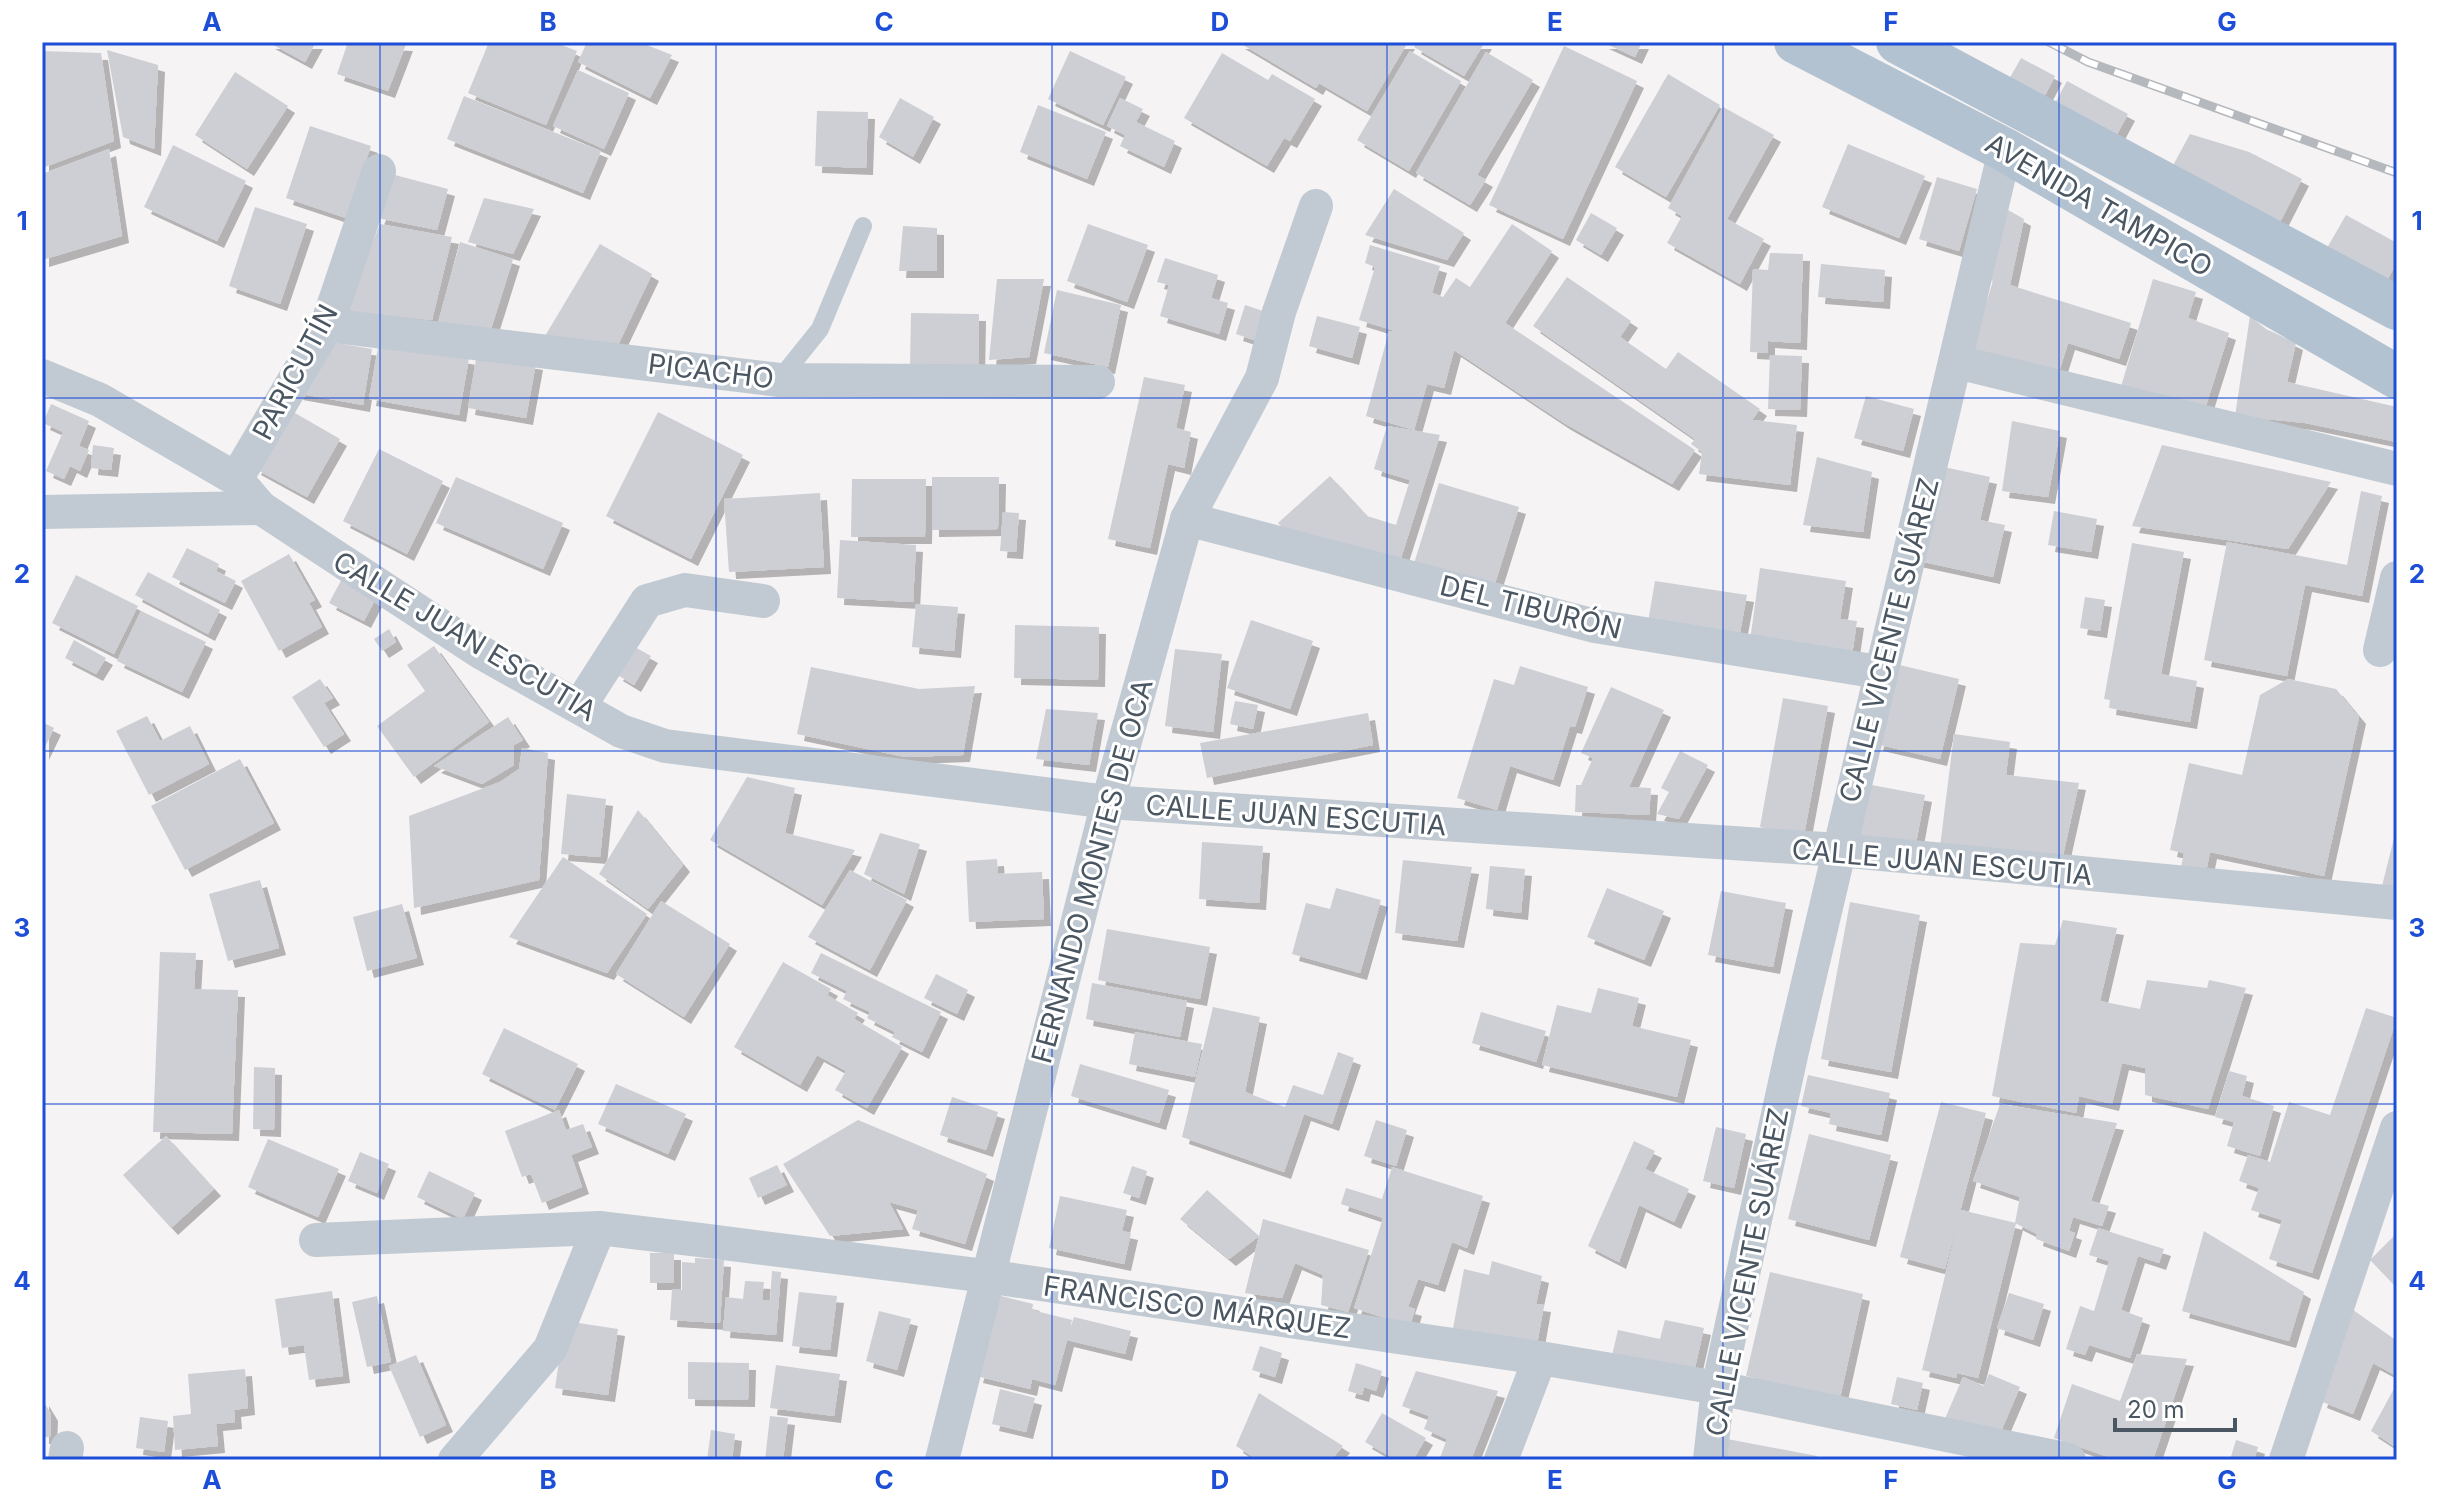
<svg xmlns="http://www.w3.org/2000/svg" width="2439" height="1502" font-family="Inter,sans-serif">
	<defs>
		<filter id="shadow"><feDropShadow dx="7" dy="7" stdDeviation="0" flood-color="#0004"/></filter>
	</defs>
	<rect width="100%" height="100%" fill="#f5f3f3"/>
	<g fill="#cdcfd5" filter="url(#shadow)">
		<polygon points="268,42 316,42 305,62"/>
		<polygon points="348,42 406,44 388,91 337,74"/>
		<polygon points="489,42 554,42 577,51 546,125 468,93"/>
		<polygon points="587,42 639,42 672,55 650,98 578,62"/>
		<polygon points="1238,42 1408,42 1367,111 1319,83 1316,88"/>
		<polygon points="1417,42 1485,42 1464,76 1414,47"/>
		<polygon points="1602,42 1642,42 1635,57"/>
		<polygon points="1564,46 1637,81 1563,239 1489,205"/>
		<polygon points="107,50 158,65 154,149 123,137"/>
		<polygon points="42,51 101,53 114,141 42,168"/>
		<polygon points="1070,51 1126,77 1103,125 1048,99"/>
		<polygon points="1410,51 1461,81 1409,171 1357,140"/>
		<polygon points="1486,52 1533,80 1477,175 1486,180 1470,205 1416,173"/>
		<polygon points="1222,53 1268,80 1272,74 1315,99 1290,141 1284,138 1267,166 1184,118"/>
		<polygon points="2021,58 2055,76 2043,99 2008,81"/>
		<polygon points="578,70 629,93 604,149 553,126"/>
		<polygon points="235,72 288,106 247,169 195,135"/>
		<polygon points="1668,74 1720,105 1666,197 1615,167"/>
		<polygon points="2067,81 2128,114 2114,140 2053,107"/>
		<polygon points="464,96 601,151 583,193 447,139"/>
		<polygon points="900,98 934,117 913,157 879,137"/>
		<polygon points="1120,98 1143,109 1136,122 1175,141 1164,167 1120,146 1125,135 1107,126"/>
		<polygon points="1038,105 1106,132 1087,179 1020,152"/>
		<polygon points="1723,107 1774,135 1727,219 1764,239 1740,284 1667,243 1682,216 1668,208"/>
		<polygon points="817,111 868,112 866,168 815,166"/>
		<polygon points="310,126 371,146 346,218 286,198"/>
		<polygon points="2190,134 2249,152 2302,179 2278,226 2170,171"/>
		<polygon points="1848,144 1925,176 1899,238 1822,207"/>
		<polygon points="173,145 246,181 217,241 144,207"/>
		<polygon points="109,149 122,236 42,260 42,174"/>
		<polygon points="395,175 448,189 437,230 377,218"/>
		<polygon points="1937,177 1977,189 1959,251 1919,239"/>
		<polygon points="1394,189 1464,233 1447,260 1365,235"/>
		<polygon points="484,198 534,209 513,254 468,242"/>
		<polygon points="2001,206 2024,219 2010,285 2131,323 2119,359 2068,343 2058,375 1972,348 1993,281 1985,278"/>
		<polygon points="255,207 307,224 280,304 229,286"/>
		<polygon points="1591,213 1617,228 1601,255 1576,240"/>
		<polygon points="2346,215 2397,243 2397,262 2383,288 2323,255"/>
		<polygon points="380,224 452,237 432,320 345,311"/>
		<polygon points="1088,224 1148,245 1127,302 1067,281"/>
		<polygon points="1512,224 1552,251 1505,323 1695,450 1672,484 1564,423 1454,350 1444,388 1427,384 1414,430 1366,416 1389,331 1402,333 1359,320 1375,267 1365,263 1370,245 1440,266 1432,293 1443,297 1456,278 1470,287"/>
		<polygon points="903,226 937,228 937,271 899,271"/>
		<polygon points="460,242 513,259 491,329 438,323"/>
		<polygon points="600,244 652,274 618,345 545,336"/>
		<polygon points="1770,253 1803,254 1800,343 1768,341 1768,353 1750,352 1753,269 1768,270"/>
		<polygon points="1165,258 1218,275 1211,298 1228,303 1219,334 1160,316 1169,285 1157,282"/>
		<polygon points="1821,264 1885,270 1883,302 1818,297"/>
		<polygon points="1567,277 1631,321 1620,337 1666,369 1678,352 1760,409 1752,420 1797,425 1790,485 1699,474 1702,452 1691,444 1695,439 1533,326"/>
		<polygon points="997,279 1044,279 1029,357 989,360"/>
		<polygon points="2153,279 2196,292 2188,318 2229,333 2205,409 2120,390"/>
		<polygon points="1057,290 1121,305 1108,367 1044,353"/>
		<polygon points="1245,305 1269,313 1260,342 1236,334"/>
		<polygon points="911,313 979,314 978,371 910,370"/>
		<polygon points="1317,316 1360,327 1352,358 1309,346"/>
		<polygon points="2250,316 2266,329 2296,343 2287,382 2397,407 2397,442 2305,423 2235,416"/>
		<polygon points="324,341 372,349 363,405 296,393"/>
		<polygon points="379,342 469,358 459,415 369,399"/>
		<polygon points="477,353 536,363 526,418 468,408"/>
		<polygon points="1770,355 1802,356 1800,410 1768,409"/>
		<polygon points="1144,377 1185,385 1176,428 1191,432 1184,468 1168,464 1150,548 1108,539"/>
		<polygon points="1866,396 1914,409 1903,451 1854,438"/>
		<polygon points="51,404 89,421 79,446 89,450 80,471 70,466 64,479 46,471 63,432 43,423"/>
		<polygon points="288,409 340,439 307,497 254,468"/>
		<polygon points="658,412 743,455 691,559 606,516"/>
		<polygon points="2012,421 2060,431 2048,497 2002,491"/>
		<polygon points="1387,426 1440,435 1396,574 1297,543 1278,523 1330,476 1367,516 1396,525 1410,480 1374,469"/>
		<polygon points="93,445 114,448 111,470 91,468"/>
		<polygon points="2162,445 2331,482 2288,549 2132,526"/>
		<polygon points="379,449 443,481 407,554 343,521"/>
		<polygon points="1817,457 1872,472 1863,532 1803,525"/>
		<polygon points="1935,465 1990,477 1980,520 2005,525 1993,577 1914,560"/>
		<polygon points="456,477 563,523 543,569 436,523"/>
		<polygon points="932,477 999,477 998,529 932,530"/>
		<polygon points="852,479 926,479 925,537 851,537"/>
		<polygon points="1439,483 1519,507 1492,593 1412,570"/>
		<polygon points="2361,491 2382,496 2362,596 2305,585 2287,676 2204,660 2227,542 2347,565"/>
		<polygon points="820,493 824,567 729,572 724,499"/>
		<polygon points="2054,511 2097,519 2091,552 2048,545"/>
		<polygon points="1003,512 1019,513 1016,552 1000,551"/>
		<polygon points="840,540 916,545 913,602 837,598"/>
		<polygon points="2132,543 2184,552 2161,674 2197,681 2190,722 2109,708 2110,700 2104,699"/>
		<polygon points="187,548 219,564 216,571 236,581 225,603 172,577"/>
		<polygon points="289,554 315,600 309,603 322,627 279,651 241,581"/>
		<polygon points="1760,568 1846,581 1840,619 1857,621 1851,662 1749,648"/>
		<polygon points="148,572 220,610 208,634 135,595"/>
		<polygon points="76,575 138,606 114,654 52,623"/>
		<polygon points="344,575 379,592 364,621 329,603"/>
		<polygon points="1655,581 1747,595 1738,643 1647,628"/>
		<polygon points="2085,597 2105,600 2100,631 2080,628"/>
		<polygon points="916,604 958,607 954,651 912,647"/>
		<polygon points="141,611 206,642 182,692 117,661"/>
		<polygon points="1251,620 1313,641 1290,709 1227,688"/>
		<polygon points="1015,625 1099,627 1098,680 1014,678"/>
		<polygon points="389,629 396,642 382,651 374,639"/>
		<polygon points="74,640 106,658 96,674 65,658"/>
		<polygon points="434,646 489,722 414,777 377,726 425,691 407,665"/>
		<polygon points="633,646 651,656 634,685 616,674"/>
		<polygon points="1175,649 1222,654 1213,732 1165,726"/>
		<polygon points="1895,664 1959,679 1940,759 1876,744"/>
		<polygon points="1520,666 1588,687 1575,727 1570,726 1553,780 1510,766 1497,810 1457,798 1494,679 1514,685"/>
		<polygon points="811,667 919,689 975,686 963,755 905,757 797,734"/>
		<polygon points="320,679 333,698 324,703 344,734 324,747 292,697"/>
		<polygon points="2288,679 2336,689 2359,717 2324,876 2210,852 2205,877 2180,872 2184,853 2170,850 2189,763 2242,775 2260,695"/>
		<polygon points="1611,687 1664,710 1629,787 1651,788 1649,815 1575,812 1576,785 1581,785 1593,758 1581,753"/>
		<polygon points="1783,698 1828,706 1804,835 1760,827"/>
		<polygon points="1235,701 1258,705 1253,729 1230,724"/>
		<polygon points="1046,709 1098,713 1089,765 1036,759"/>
		<polygon points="1368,713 1373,745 1207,778 1200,743"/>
		<polygon points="147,716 160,741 190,726 209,764 149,795 116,731"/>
		<polygon points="508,717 523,740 514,745 514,765 482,784 434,766"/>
		<polygon points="42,722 54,728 42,753"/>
		<polygon points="1954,734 2010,742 2006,775 2079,783 2060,869 1939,855"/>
		<polygon points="522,748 548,753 539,880 414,908 409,816 500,782 519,769"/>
		<polygon points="1680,751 1708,765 1679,819 1657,814 1669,792 1661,788"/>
		<polygon points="240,759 274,823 185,870 151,806"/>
		<polygon points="747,777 795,788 785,833 855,850 822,905 710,840"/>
		<polygon points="1861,783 1925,795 1914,854 1849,842"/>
		<polygon points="567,794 606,799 600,857 561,854"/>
		<polygon points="638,810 683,865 648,909 599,874"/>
		<polygon points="2396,830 2397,895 2380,894"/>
		<polygon points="880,833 920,844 904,894 864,874"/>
		<polygon points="1202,842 1263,846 1259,903 1199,899"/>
		<polygon points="563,857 647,914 607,973 509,937"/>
		<polygon points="997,859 998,874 1042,872 1044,919 969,922 966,861"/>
		<polygon points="1403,860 1472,867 1457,941 1395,933"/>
		<polygon points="1490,866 1525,869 1521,913 1486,909"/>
		<polygon points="850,870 907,900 870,970 808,937"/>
		<polygon points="260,880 279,948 228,961 209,894"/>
		<polygon points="1336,888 1381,900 1360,973 1292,954 1306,903 1330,909"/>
		<polygon points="1607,888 1664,911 1644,960 1587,937"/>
		<polygon points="1721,891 1786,903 1773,967 1708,955"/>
		<polygon points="661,901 730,944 684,1017 616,974"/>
		<polygon points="1850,902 1920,915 1891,1072 1821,1059"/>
		<polygon points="402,904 417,958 367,971 353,917"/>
		<polygon points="2063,920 2117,928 2100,1001 2140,1009 2147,980 2207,988 2209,980 2246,988 2208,1109 2145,1095 2145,1068 2122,1063 2112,1104 2079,1096 2076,1113 1992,1096 2020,943 2055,945"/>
		<polygon points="1107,929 1210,947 1200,999 1098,980"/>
		<polygon points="160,952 196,953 194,989 238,990 232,1134 153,1132"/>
		<polygon points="821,953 941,1012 922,1052 892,1037 895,1032 867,1018 870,1012 843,999 847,991 811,973"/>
		<polygon points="783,962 831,989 827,995 858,1013 854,1019 902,1047 867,1108 835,1090 846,1071 817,1055 800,1085 734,1047"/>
		<polygon points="936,974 968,990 957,1014 924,998"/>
		<polygon points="1092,983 1187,1001 1180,1037 1086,1019"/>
		<polygon points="1598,988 1639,998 1632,1026 1691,1040 1677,1097 1542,1065 1557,1005 1591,1013"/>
		<polygon points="1213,1007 1260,1017 1245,1092 1285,1107 1293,1085 1323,1095 1338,1052 1354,1058 1332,1124 1304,1114 1284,1172 1182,1137"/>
		<polygon points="2366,1008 2397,1018 2312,1273 2269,1259 2282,1220 2251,1210 2259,1188 2239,1181 2248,1155 2270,1162 2289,1102 2330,1115"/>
		<polygon points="1481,1012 1546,1031 1536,1062 1472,1043"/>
		<polygon points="504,1028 578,1064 555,1110 482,1074"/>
		<polygon points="1135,1032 1202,1044 1195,1077 1129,1064"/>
		<polygon points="1080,1064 1169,1090 1159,1123 1071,1096"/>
		<polygon points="254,1067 275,1068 274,1130 253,1129"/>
		<polygon points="2229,1071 2247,1076 2242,1096 2274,1106 2260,1156 2227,1146 2234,1122 2215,1117"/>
		<polygon points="1808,1075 1890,1093 1881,1135 1829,1124 1831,1113 1801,1106"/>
		<polygon points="616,1084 686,1114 668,1154 598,1124"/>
		<polygon points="952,1097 998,1112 986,1150 940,1135"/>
		<polygon points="1941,1102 1986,1113 1945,1269 1900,1257"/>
		<polygon points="2000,1104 2117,1123 2091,1201 2109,1206 2102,1226 2073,1217 2069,1231 2075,1233 2069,1251 2036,1239 2037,1234 2015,1223 2020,1197 1973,1181"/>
		<polygon points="559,1110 566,1130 583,1124 592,1147 571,1155 582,1187 542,1203 531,1174 522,1177 505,1131"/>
		<polygon points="858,1120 987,1174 965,1244 912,1229 918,1210 889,1202 903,1229 830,1236 783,1164"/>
		<polygon points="1376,1120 1407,1130 1396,1166 1364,1156"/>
		<polygon points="1716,1127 1746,1134 1734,1188 1703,1181"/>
		<polygon points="1809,1134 1891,1155 1869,1240 1788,1219"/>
		<polygon points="166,1136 214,1189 171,1228 123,1175"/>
		<polygon points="268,1139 339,1169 318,1217 248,1187"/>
		<polygon points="1634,1141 1655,1151 1645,1169 1689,1189 1674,1222 1639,1205 1619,1262 1588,1246"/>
		<polygon points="360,1152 389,1164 377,1193 348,1181"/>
		<polygon points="777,1165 787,1185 758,1198 749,1178"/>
		<polygon points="1132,1166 1147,1171 1139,1198 1123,1193"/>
		<polygon points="1392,1167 1483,1196 1467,1248 1452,1242 1438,1285 1418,1279 1408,1307 1415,1309 1410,1326 1354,1308 1383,1218 1341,1204 1346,1188 1382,1199"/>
		<polygon points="429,1171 475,1193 463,1219 417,1197"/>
		<polygon points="1207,1190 1259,1236 1263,1219 1369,1250 1348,1312 1321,1305 1323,1275 1295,1263 1282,1298 1245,1293 1259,1236 1229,1259 1180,1219"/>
		<polygon points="1060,1196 1127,1210 1122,1231 1131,1233 1124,1264 1049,1248"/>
		<polygon points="1961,1210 2016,1223 1978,1378 1957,1373 1956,1378 1922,1370"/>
		<polygon points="2098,1228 2164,1249 2159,1263 2138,1256 2121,1310 2143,1318 2130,1358 2089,1345 2085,1355 2066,1349 2080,1306 2094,1311 2109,1261 2089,1255"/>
		<polygon points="2204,1231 2304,1292 2289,1341 2182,1311"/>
		<polygon points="2397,1233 2397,1288 2370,1260"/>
		<rect x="650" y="1253" width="24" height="30"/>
		<polygon points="695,1258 724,1260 720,1323 670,1320 672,1289 682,1290 682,1262 695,1263"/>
		<polygon points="1492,1261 1542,1276 1536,1304 1544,1305 1536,1350 1452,1334 1464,1269 1489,1275"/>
		<polygon points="772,1271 781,1272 776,1335 723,1331 726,1297 743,1299 745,1281 764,1282 762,1300 770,1301"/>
		<polygon points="1770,1272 1863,1294 1840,1398 1746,1376"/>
		<polygon points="332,1291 343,1376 309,1380 304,1345 282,1348 275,1299"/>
		<polygon points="799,1292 837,1296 830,1350 792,1346"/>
		<polygon points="2009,1293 2044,1304 2033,1340 1997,1328"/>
		<polygon points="997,1295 1033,1304 1032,1310 1072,1320 1069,1332 1074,1317 1131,1331 1125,1354 1067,1340 1055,1385 1032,1379 1030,1389 976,1376"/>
		<polygon points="377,1296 391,1362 367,1367 352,1302"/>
		<polygon points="2349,1307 2397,1341 2397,1376 2373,1363 2353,1414 2320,1401"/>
		<polygon points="879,1311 911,1319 897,1370 866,1361"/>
		<polygon points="1665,1320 1704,1328 1692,1381 1610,1364 1618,1330 1660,1339"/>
		<polygon points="565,1321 618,1329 608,1395 555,1388"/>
		<polygon points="1260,1346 1282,1353 1275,1377 1252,1370"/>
		<polygon points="2137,1354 2187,1359 2153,1460 2117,1460 2054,1438 2072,1384 2120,1401"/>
		<polygon points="416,1355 446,1425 420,1437 389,1366"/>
		<polygon points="688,1362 749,1363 748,1400 688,1399"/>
		<polygon points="1356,1363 1382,1371 1376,1391 1364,1387 1362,1395 1348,1391"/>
		<polygon points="776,1365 840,1374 834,1416 770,1408"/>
		<polygon points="245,1369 248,1408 234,1410 235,1422 216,1424 218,1446 175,1450 173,1416 191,1414 188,1374"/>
		<polygon points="1416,1371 1498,1391 1471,1460 1440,1458 1447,1439 1424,1429 1429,1416 1402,1406"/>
		<polygon points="1989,1374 2020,1387 1996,1443 1944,1421 1963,1377 1984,1386"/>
		<polygon points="1897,1377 1923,1383 1917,1410 1891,1404"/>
		<polygon points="2397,1383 2397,1448 2371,1431"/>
		<polygon points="1000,1389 1035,1398 1026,1432 992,1424"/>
		<polygon points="1259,1393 1343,1446 1331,1460 1258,1460 1236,1446"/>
		<polygon points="42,1399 51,1414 50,1437 42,1437"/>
		<polygon points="1382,1413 1426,1438 1413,1460 1396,1460 1365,1442"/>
		<polygon points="770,1416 788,1418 783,1460 765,1460"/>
		<polygon points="140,1417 168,1421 164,1452 136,1448"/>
		<polygon points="711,1430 735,1434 732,1460 707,1460"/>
		<polygon points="1727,1439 1817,1456 1816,1460 1723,1460"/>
		<polygon points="2236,1440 2258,1447 2254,1460 2230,1460"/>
	</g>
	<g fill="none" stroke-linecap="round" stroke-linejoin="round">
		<polyline stroke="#c1cad2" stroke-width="18" points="779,380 820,329 863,226"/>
		<g stroke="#c1cad2" stroke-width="34">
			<polyline points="327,325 779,380 1098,382"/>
			<polyline points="1957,362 2397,469"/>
			<polyline points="42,376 100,400 236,479 261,508 482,653 621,731 665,746 1108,802 1839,850 2397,903"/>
			<polyline points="236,479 327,325 379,171"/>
			<polyline points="42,512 261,508"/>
			<polyline points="1187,519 1595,626 1879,672"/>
			<polyline points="2380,650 2397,578"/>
			<polyline points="579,707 647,601 685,590 763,601"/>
			<polyline points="316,1240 599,1228 700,1240 986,1276 1540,1358 1718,1388 2069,1460"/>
			<polyline points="65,1460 67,1448"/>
			<polyline points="455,1460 550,1349 599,1228"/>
			<polyline points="942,1460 1108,802 1187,519 1262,378 1279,312 1316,206"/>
			<polyline points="1501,1460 1540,1358"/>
			<polyline points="1710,1460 1718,1388 1792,1051 2005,150"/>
			<polyline points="2286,1460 2397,1128"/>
		</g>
		<g stroke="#b3c2d1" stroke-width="44">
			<polyline points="1796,42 2005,150 2397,377"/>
			<polyline points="1898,42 2397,308"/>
		</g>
		<defs>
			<polyline id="rail" points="2049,42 2088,62 2397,173"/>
		</defs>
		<use href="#rail" stroke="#b5b8bd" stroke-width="9"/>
		<use href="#rail" stroke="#fff" stroke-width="6" stroke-dasharray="18" stroke-linecap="butt"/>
	</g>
	<path fill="none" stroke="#1d4ed8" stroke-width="2" stroke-opacity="0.55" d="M380 42V1460M716 42V1460M1052 42V1460M1387 42V1460M1723 42V1460M2059 42V1460M42 398H2397M42 751H2397M42 1104H2397"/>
	<g text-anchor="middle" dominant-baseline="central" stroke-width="6" stroke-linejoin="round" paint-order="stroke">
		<g font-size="28" fill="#4a5661" stroke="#fff">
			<text transform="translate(2099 205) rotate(30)">AVENIDA TAMPICO</text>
			<text transform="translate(711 371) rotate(7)">PICACHO</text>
			<text transform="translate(295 372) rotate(-62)">PARICUTÍN</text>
			<text transform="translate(1531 607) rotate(14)">DEL TIBURÓN</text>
			<text transform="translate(465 636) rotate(31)">CALLE JUAN ESCUTIA</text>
			<text transform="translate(1889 640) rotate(-76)">CALLE VICENTE SUÁREZ</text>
			<text transform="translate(1296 815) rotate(4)">CALLE JUAN ESCUTIA</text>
			<text transform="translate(1942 862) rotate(5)">CALLE JUAN ESCUTIA</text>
			<text transform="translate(1092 871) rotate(-75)">FERNANDO MONTES DE OCA</text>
			<text transform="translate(1747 1272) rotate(-79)">CALLE VICENTE SUÁREZ</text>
			<text transform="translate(1197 1307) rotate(8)">FRANCISCO MÁRQUEZ</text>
		</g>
	</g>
	<rect width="2439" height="1502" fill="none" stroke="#ffffff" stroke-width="88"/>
	<path d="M2115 1418v12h120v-12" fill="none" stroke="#4a5661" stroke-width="4"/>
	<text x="2127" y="1418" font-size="24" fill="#4a5661" stroke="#ffffff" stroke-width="6" paint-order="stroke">20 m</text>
	<rect x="44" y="44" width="2351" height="1414" fill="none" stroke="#1d4ed8" stroke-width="3"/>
	<g font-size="26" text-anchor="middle" font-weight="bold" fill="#1d4ed8">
		<text x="212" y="31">A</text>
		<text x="548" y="31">B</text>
		<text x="884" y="31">C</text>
		<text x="1220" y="31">D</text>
		<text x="1555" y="31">E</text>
		<text x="1891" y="31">F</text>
		<text x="2227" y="31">G</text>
		<text x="22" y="230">1</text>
		<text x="2417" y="230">1</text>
		<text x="22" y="583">2</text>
		<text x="2417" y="583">2</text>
		<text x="22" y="937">3</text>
		<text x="2417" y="937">3</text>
		<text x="22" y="1290">4</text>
		<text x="2417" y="1290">4</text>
		<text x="212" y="1489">A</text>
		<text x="548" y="1489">B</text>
		<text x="884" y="1489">C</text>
		<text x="1220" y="1489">D</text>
		<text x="1555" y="1489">E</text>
		<text x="1891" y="1489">F</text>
		<text x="2227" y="1489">G</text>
	</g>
</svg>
